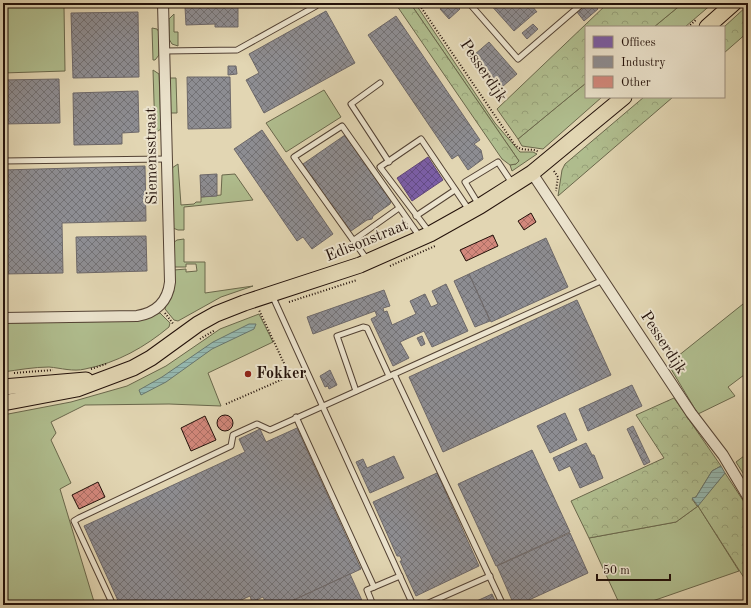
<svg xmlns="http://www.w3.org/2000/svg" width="751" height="608" font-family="'Old Standard TT',serif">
	<defs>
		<pattern id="forest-crowns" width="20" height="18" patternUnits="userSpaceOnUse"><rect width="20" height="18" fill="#b0be8f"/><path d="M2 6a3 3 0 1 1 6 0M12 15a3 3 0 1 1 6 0" fill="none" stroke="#97a27a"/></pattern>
		<pattern id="water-rules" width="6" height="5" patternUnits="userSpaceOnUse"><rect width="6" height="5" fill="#95b9b1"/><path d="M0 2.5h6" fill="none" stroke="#809e97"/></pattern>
		<pattern id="offices-cross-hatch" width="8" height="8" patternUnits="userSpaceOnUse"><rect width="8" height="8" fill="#7b5ea7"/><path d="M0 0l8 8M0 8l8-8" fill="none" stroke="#644c86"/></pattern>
		<pattern id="industry-cross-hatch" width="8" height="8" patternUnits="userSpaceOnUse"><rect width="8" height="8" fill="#8d8d92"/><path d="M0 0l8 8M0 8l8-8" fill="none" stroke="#737275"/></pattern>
		<pattern id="building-cross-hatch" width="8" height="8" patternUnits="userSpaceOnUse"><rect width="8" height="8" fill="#d3887c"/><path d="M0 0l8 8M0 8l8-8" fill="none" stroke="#ab6e64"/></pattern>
	</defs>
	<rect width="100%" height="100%" fill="#e2d6b3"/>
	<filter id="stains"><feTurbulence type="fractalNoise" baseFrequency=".005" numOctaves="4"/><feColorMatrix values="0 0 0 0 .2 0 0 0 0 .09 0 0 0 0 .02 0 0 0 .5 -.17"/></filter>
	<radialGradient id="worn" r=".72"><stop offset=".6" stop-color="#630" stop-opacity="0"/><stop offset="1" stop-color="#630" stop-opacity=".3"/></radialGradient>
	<g fill="#b0be8f" stroke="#6a684c">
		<polygon points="3,3 59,3 59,6 64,7 65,71 3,73"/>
		<polygon points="410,3 415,3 495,123 520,152 533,152 537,154 512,171 510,165 516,164 519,161"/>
		<polygon points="683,3 713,3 685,27 654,27"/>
		<polygon points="174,14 174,32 178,32 178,46 172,44 169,39 169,19"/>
		<polygon points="152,28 157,29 159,32 159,55 155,60 153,60"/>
		<polygon points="153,70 159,74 161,129 155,133"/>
		<polygon points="170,78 176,78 177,113 170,113"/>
		<polygon points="586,83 586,97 602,97 543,149 522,146 518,139"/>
		<polygon points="324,90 341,117 286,152 266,123"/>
		<polygon points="178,164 181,205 194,204 196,202 201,202 201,197 221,195 222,175 235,174 253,200 184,207 184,230 178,230 173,228 172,168"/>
		<polygon points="184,239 184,262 205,262 205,293 253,286 221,297 178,321 174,320 165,309 174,270 186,269 186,272 197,271 196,264 186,264 186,267 174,267 173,243 177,240"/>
		<polygon points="748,300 748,372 728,387 735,396 698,414 668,364"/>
		<path d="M160 313 170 323 169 327C145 347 117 363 85 369 73 372 61 368 49 367 34 367 18 370 3 372V323L136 321Z"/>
		<polygon points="259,314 273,342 208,373 221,406 169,404 85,405 51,422 56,433 51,440 71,483 60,489 95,605 3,605 3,415 71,402 127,386 166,366 220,329"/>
		<polygon points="748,453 748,481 736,462"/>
		<polygon points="698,506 739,571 641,605 620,605 589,538 676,522"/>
	</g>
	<g fill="url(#forest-crowns)" stroke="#6a684c">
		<polygon points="395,3 410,3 519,161 516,164 510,165 502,159"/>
		<polygon points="608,3 683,3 654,27 586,27 586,83 518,139 497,109"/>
		<polygon points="748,5 748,32 724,53 724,27"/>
		<polygon points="644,97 673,97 558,196 562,170 565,164"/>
		<polygon points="674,398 721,466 712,471 696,497 692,499 697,506 725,473 748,508 748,584 698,506 676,522 589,538 571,501 664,458 636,415"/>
	</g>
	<g fill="url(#water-rules)" stroke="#67766e">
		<polygon points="249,324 256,324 254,329 212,349 166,382 141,395 139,390 162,377 213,342"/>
		<polygon points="721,466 725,473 698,506 692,498 696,497 712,471"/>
	</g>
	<polygon fill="url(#offices-cross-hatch)" stroke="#614778" points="428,157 443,180 412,201 397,178"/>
	<g fill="url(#industry-cross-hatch)" stroke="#6d6869">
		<polygon points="210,3 238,3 238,27 215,27 215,24 186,25 185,7 210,6"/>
		<polygon points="447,3 454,3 460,9 449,19 440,9"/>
		<polygon points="489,3 536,3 532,6 537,12 536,12 514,31"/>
		<polygon points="587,3 593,3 598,9 584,21 577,12"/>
		<polygon points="326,11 355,63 264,113 246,80 259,73 249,54"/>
		<polygon points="138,12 139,77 73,78 71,13"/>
		<polygon points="396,16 480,140 474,144 481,150 483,159 468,170 458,155 452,159 368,35"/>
		<polygon points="533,24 538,29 527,39 522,33"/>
		<polygon points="489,42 517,74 502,87 474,55"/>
		<polygon points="228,66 236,66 237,74 228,75"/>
		<polygon points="187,77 230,77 231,128 188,129"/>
		<polygon points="59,79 60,123 3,124 3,80"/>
		<polygon points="138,91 139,132 122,133 122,144 74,145 73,93"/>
		<polygon points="262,130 333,234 312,249 303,237 297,241 234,149"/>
		<polygon points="345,135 391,201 390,204 373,216 372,219 367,220 351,231 334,209 303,164"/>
		<polygon points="145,166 146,221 62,223 63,273 3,274 3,170"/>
		<polygon points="217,174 217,196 201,197 200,175"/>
		<polygon points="146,236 147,271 77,273 76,237"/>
		<polygon points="546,238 568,287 491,322 469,274"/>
		<polygon points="469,274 490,321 475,327 454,281"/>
		<polygon points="446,284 468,331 432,347 424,331 400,342 409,358 393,366 371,319 377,316 375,311 313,334 307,317 384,290 390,306 383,308 384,312 387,311 392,325 416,314 410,301 425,294 431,307 438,304 432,291"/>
		<polygon points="577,300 611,375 443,452 409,377"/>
		<polygon points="422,336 425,344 421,346 417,338"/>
		<polygon points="330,370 337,385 329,389 328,386 325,387 320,376"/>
		<polygon points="632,385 642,406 588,431 579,409"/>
		<polygon points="565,413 577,440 550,453 537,426"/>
		<polygon points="633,426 650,462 644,465 627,429"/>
		<polygon points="297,428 361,569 283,605 267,605 263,597 252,602 250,596 230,605 120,605 84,526 245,452 239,439 260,429 266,442"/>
		<polygon points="586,443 592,455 594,455 603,478 580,488 570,466 559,471 553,458"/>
		<polygon points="532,450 570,532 496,566 458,484"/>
		<polygon points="394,456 404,478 370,493 356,462 363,459 367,468"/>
		<polygon points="437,473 479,566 416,596 400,561 402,561 400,556 397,556 373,502"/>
		<polygon points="570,533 588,573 518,605 514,605 497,566"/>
		<polygon points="350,574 364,605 283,605"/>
		<polygon points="492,594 497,605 468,605"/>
	</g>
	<g fill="url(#building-cross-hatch)" stroke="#23110a">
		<polygon points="531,213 536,222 524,230 518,221"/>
		<polygon points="493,235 498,246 466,261 460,250"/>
		<circle cx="225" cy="423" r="8"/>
		<polygon points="205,416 216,440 191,451 181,428"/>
		<polygon points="98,482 105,497 79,509 72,495"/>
	</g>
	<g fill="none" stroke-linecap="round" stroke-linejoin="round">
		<defs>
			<g id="service">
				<polyline points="269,3 270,3"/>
				<polyline points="469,3 518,59 583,3"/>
				<polyline points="165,51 237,50 316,6 314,3"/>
				<polyline points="380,83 351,104 389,162"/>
				<polyline points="3,161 167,159"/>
				<polyline points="479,205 465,182 498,162 512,183"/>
				<polyline points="416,216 455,190"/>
				<polyline points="430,233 380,167 421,139 469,210"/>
				<polyline points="354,240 399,208"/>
				<polyline points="368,261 294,157 342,126 420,237"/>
				<polyline points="272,295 413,605"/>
				<polyline points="394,374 503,605"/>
				<polyline points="356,391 337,336 363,327 367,328 389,376"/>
				<polyline points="296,417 374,587"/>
				<polyline points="113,605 74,521 79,518 231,446 233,435 257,424 270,430 603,280"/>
				<polyline points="373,605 367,590 400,576"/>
				<polyline points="424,605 490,576"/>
			</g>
			<g id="minor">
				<polyline points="532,173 691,413 723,455 748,497"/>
				<path d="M3 318 137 316C156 313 168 301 170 282L163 3"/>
			</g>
			<g id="primary">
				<polyline points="707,27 734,3"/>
				<polyline points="3,387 86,380"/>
				<polyline points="3,403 77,389 133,368 151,358 198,324 216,314 244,303 360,265 430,234 480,206 532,173 624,97"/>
			</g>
		</defs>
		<use href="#service" stroke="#534234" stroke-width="7"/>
		<use href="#minor" stroke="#534234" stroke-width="12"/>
		<use href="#primary" stroke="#23110a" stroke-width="17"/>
		<g stroke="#23110a" stroke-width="2" stroke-dasharray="1 2" stroke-linecap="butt">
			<path d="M418 3 515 145C523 153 531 147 539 152"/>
			<polyline points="688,27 697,19"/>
			<polyline points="554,171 558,177 556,191"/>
			<polyline points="390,266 435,246"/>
			<polyline points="289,302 357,280"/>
			<polyline points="165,313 174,325"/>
			<polyline points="200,339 215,330"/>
			<polyline points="91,369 106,364"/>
			<polyline points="14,373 53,370"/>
			<polyline points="226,404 290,376 259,310"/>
		</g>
		<use href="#service" stroke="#ece4ce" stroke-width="5"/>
		<use href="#minor" stroke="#ece4ce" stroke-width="10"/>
		<use href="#primary" stroke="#e2d6b3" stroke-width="15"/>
	</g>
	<circle fill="#8f2418" stroke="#ece4ce" stroke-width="1.5" cx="248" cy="374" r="4"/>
	<g text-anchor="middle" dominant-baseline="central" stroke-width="4" stroke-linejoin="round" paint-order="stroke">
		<g font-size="16" fill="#23110a" stroke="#ece4ce">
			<text transform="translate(483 71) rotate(56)">Pesserdijk</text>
			<text transform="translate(152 156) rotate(-91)">Siemensstraat</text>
			<text transform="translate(367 241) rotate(-22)">Edisonstraat</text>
			<text transform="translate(663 343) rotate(57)">Pesserdijk</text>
		</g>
		<g font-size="16" font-weight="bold" fill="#23110a" stroke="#ece4ce" text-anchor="start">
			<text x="256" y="374">Fokker</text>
		</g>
	</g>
	<rect width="751" height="608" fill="none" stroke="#e2d6b3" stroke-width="16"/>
	<rect x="4" y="4" width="743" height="600" fill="none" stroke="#23110a" stroke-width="2"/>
	<rect x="8" y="8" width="735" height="592" fill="none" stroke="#23110a"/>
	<rect x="585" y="26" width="140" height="72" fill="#ece4ce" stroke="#9c9080"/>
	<rect x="593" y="36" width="20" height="12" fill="#7b5ea7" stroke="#9c9080"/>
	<text x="621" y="46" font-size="12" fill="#23110a">Offices</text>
	<rect x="593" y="56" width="20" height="12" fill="#8d8d92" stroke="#9c9080"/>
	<text x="621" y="66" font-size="12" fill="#23110a">Industry</text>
	<rect x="593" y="76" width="20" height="12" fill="#d3887c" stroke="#9c9080"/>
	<text x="621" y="86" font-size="12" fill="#23110a">Other</text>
	<path d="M597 574v6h73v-6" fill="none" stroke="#23110a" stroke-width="2"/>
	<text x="603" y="574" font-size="12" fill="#23110a" stroke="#ece4ce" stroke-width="3" paint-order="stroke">50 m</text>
	<rect width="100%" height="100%" filter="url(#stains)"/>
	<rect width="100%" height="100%" fill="url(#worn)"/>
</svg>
